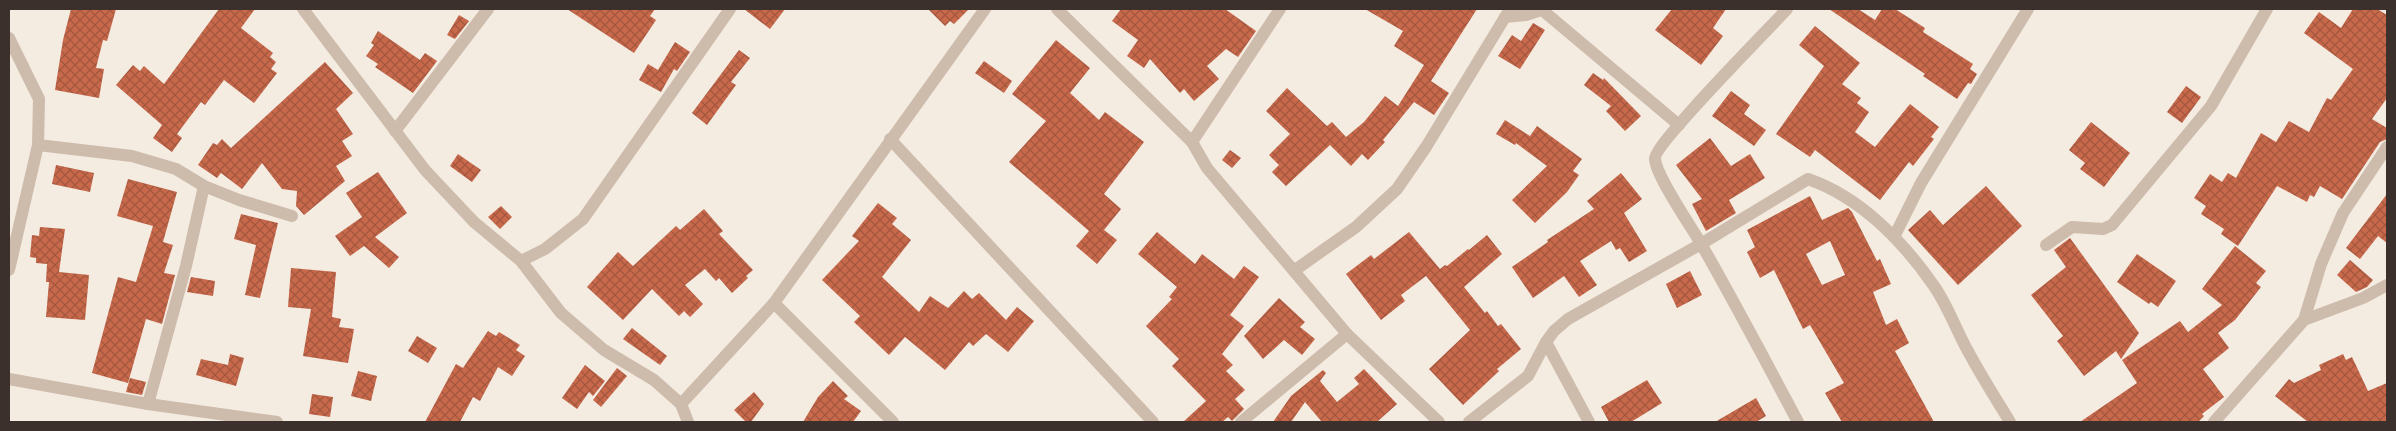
<svg xmlns="http://www.w3.org/2000/svg" width="2396" height="431" font-family="'Archivo Narrow',sans-serif">
	<defs>
		<pattern id="building-cross-hatch" width="8" height="8" patternUnits="userSpaceOnUse" patternTransform="scale(1.25)"><rect width="8" height="8" fill="#c8694b"/><path d="M0 0l8 8M0 8l8-8" fill="none" stroke="#a4573f"/></pattern>
	</defs>
	<rect width="100%" height="100%" fill="#f4ebe1"/>
	<g fill="url(#building-cross-hatch)" fill-rule="evenodd">
		<polygon points="71,9 116,9 107,41 103,40 96,68 104,69 99,98 55,90 63,40"/>
		<polygon points="219,9 255,9 241,28 273,53 270,57 276,62 271,69 277,73 254,103 224,80 205,105 201,102 177,134 182,138 172,152 153,138 162,125 116,85 133,65 140,71 144,66 164,84"/>
		<polygon points="567,9 655,9 650,16 656,20 634,53"/>
		<polygon points="744,9 785,9 770,29"/>
		<polygon points="928,9 969,9 954,24 950,21 945,26"/>
		<polygon points="1121,9 1225,9 1256,31 1238,57 1226,49 1207,66 1219,79 1194,101 1184,89 1180,93 1150,59 1144,68 1127,56 1138,40 1112,21"/>
		<polygon points="1365,9 1477,9 1431,81 1449,93 1434,115 1414,102 1383,140 1385,142 1368,160 1362,154 1351,166 1330,145 1286,186 1272,172 1279,165 1269,155 1290,134 1266,111 1287,88 1327,126 1332,122 1346,137 1364,122 1385,96 1398,106 1424,65 1394,46 1403,31"/>
		<polygon points="1672,9 1726,9 1713,28 1723,36 1701,65 1655,30"/>
		<polygon points="1829,9 1858,9 1875,20 1882,9 1895,9 1925,28 1923,32 1973,64 1970,69 1977,74 1971,84 1968,83 1957,99 1923,76 1925,74"/>
		<polygon points="2353,9 2377,9 2387,15 2387,98 2372,119 2387,128 2387,139 2380,142 2342,199 2320,186 2314,197 2310,195 2307,202 2277,186 2238,246 2221,234 2224,229 2201,214 2206,206 2194,198 2210,174 2222,182 2228,173 2236,178 2261,133 2276,142 2289,121 2309,132 2327,98 2331,100 2353,69 2304,33 2319,12 2341,28"/>
		<polygon points="459,15 469,21 455,39 447,35"/>
		<polygon points="1533,23 1545,30 1520,69 1498,56 1512,35 1521,41"/>
		<polygon points="1815,26 1860,63 1842,84 1861,98 1857,103 1869,112 1855,132 1875,147 1910,104 1939,127 1931,137 1934,139 1913,166 1909,162 1880,200 1815,150 1810,157 1776,134 1824,66 1799,45"/>
		<polygon points="378,31 420,60 425,53 437,61 413,93 375,67 378,64 366,56 374,45 371,43"/>
		<polygon points="1056,40 1090,68 1070,93 1099,120 1105,112 1144,142 1104,194 1121,209 1104,230 1117,240 1097,264 1076,246 1089,231 1009,162 1046,121 1012,94"/>
		<polygon points="675,42 690,52 677,71 674,69 661,92 639,80 648,64 658,70"/>
		<polygon points="739,50 750,58 731,82 736,85 707,125 692,113"/>
		<polygon points="984,61 1012,81 1004,93 975,73"/>
		<polygon points="325,62 353,93 336,109 353,134 342,141 352,156 336,166 345,181 304,215 296,206 297,191 282,189 262,163 242,189 221,173 217,178 198,165 213,143 217,145 222,139 231,148"/>
		<polygon points="1593,73 1603,80 1604,78 1641,116 1625,131 1606,111 1611,106 1584,85"/>
		<polygon points="2186,86 2201,97 2182,123 2167,112"/>
		<polygon points="1731,91 1750,105 1744,114 1766,130 1754,146 1712,116"/>
		<polygon points="1505,120 1530,136 1537,126 1582,159 1573,171 1579,175 1567,192 1535,223 1512,200 1547,166 1516,143 1515,145 1496,134"/>
		<polygon points="2091,122 2130,153 2104,187 2080,169 2085,163 2069,150"/>
		<polygon points="1710,138 1731,166 1750,154 1765,178 1729,200 1736,213 1706,231 1692,204 1702,199 1676,165"/>
		<polygon points="1230,150 1241,158 1232,168 1222,160"/>
		<polygon points="458,154 481,170 472,182 450,166"/>
		<polygon points="56,165 94,173 90,192 52,184"/>
		<polygon points="378,172 407,213 375,237 399,257 389,268 364,246 350,256 335,236 362,217 346,193"/>
		<polygon points="1621,173 1642,199 1624,213 1647,251 1629,262 1620,248 1616,250 1611,241 1580,261 1597,285 1579,297 1564,276 1533,298 1512,267 1548,242 1547,240 1594,209 1587,201"/>
		<polygon points="128,179 177,192 163,242 173,245 164,273 175,275 162,324 146,319 128,383 92,373 118,277 136,282 153,226 117,216"/>
		<polygon points="1986,186 2022,226 1958,285 1908,230 1930,210 1943,225"/>
		<polygon points="2387,194 2387,243 2378,236 2360,259 2346,248"/>
		<path d="M1810 196 1822 220 1848 208 1852 212 1877 261 1880 259 1891 284 1873 292 1886 325 1897 319 1909 343 1895 351 1934 422H1842L1825 393 1844 383 1810 325 1803 329 1774 270 1760 278 1747 252 1755 247 1747 230ZM1830 241 1845 275 1822 285 1806 254Z"/>
		<polygon points="878,203 897,218 892,224 911,240 882,277 919,312 930,296 948,308 964,291 972,299 979,293 1006,320 1017,307 1034,321 1008,352 986,334 973,346 969,342 945,370 905,337 889,355 854,322 860,316 822,280 859,241 852,236"/>
		<polygon points="501,206 512,217 500,229 488,217"/>
		<polygon points="704,209 723,231 719,234 753,270 746,276 748,278 732,293 719,278 716,281 705,269 685,285 703,304 690,317 684,311 679,316 652,289 623,320 587,287 618,252 633,266 676,226 680,230"/>
		<polygon points="241,214 278,223 260,298 245,295 256,245 234,239"/>
		<polygon points="40,227 65,229 59,272 89,275 85,320 46,317 49,282 46,282 47,264 36,263 36,258 30,257 32,235 39,236"/>
		<polygon points="1157,232 1195,264 1202,254 1234,279 1244,266 1259,277 1230,315 1244,326 1222,354 1233,365 1226,371 1245,390 1235,399 1244,409 1232,421 1228,417 1222,422 1183,422 1206,401 1172,366 1179,359 1146,326 1172,299 1169,297 1177,287 1138,254"/>
		<polygon points="1409,232 1440,269 1445,265 1447,266 1468,249 1469,250 1487,235 1502,254 1464,287 1485,313 1487,311 1498,326 1501,324 1521,349 1497,369 1499,371 1463,405 1429,369 1470,330 1426,276 1401,295 1405,301 1381,320 1346,274 1371,255 1374,259"/>
		<polygon points="2070,238 2139,333 2121,359 2116,351 2084,376 2057,341 2063,336 2031,295 2066,267 2054,250"/>
		<polygon points="2235,246 2266,271 2256,283 2261,287 2235,320 2218,333 2229,348 2203,369 2224,397 2202,414 2204,416 2198,422 2080,422 2137,383 2122,360 2180,321 2188,332 2222,305 2202,289"/>
		<polygon points="2137,254 2176,281 2158,307 2151,302 2149,304 2117,282"/>
		<polygon points="2350,260 2373,280 2367,287 2356,292 2337,275"/>
		<polygon points="291,268 336,272 332,317 341,319 339,327 354,329 348,363 303,356 311,309 288,307"/>
		<polygon points="1690,271 1702,295 1677,308 1666,284"/>
		<polygon points="191,277 215,281 213,296 187,292"/>
		<polygon points="1279,298 1305,322 1300,327 1315,339 1302,355 1284,340 1263,359 1244,336"/>
		<polygon points="632,328 667,356 660,365 623,339"/>
		<polygon points="488,331 496,336 499,332 520,345 516,350 525,356 512,376 498,367 480,401 473,397 460,422 425,422 456,364 463,368"/>
		<polygon points="417,336 437,348 428,363 408,351"/>
		<polygon points="230,354 244,358 236,386 196,375 201,359 228,365"/>
		<polygon points="2343,354 2346,360 2352,357 2368,391 2387,383 2387,422 2308,422 2275,396 2289,379 2294,383 2321,370 2319,365"/>
		<polygon points="585,365 605,381 593,396 589,392 577,409 562,398"/>
		<polygon points="617,368 627,376 601,407 593,400"/>
		<polygon points="1364,369 1397,404 1377,422 1322,422 1305,402 1291,422 1273,422 1291,396 1323,370 1326,373 1320,381 1337,402 1359,384 1354,378"/>
		<polygon points="358,371 377,376 371,401 351,396"/>
		<polygon points="130,378 146,382 142,395 126,392"/>
		<polygon points="1647,380 1662,403 1631,422 1609,422 1601,407"/>
		<polygon points="833,381 848,396 844,399 861,411 853,422 803,422 818,397"/>
		<polygon points="754,392 764,404 751,422 746,422 734,410"/>
		<polygon points="312,394 333,397 330,417 309,414"/>
		<polygon points="1756,398 1766,416 1756,422 1715,422"/>
	</g>
	<g fill="none" stroke-linecap="round" stroke-linejoin="round">
		<g stroke="#cdbbac" stroke-width="12">
			<polyline points="303,9 425,170 474,222 521,261 561,313 604,350 654,380 681,404 688,422"/>
			<polyline points="1057,9 1192,142 1207,168 1347,334 1439,422"/>
			<polyline points="1541,9 1679,125"/>
			<path d="M1787 9C1770 28 1654 144 1655 159 1656 176 1690 225 1700 242 1734 301 1766 362 1798 422"/>
			<polyline points="1505,17 1526,15 1541,10"/>
			<polyline points="9,38 39,99 38,145 9,270"/>
			<polyline points="395,131 488,9"/>
			<polyline points="890,139 1153,422"/>
			<polyline points="1192,142 1280,9"/>
			<polyline points="38,145 132,156 176,169 204,186 239,200 292,216"/>
			<polyline points="1894,237 1921,183 2028,9"/>
			<polyline points="2046,245 2072,227 2103,229 2112,225 2211,106 2267,9"/>
			<polyline points="521,261 545,249 583,219 730,9"/>
			<polyline points="1295,270 1356,227 1397,189 1426,147 1510,9"/>
			<polyline points="774,303 893,422"/>
			<polyline points="2304,320 2321,264 2343,213 2387,147"/>
			<polyline points="1546,342 1589,422"/>
			<polyline points="9,379 148,404 277,422"/>
			<polyline points="148,404 186,266 204,186"/>
			<polyline points="681,404 774,303 985,9"/>
			<polyline points="1241,422 1347,334"/>
			<path d="M1469 422 1528 376 1546 342 1554 331 1568 319 1701 244 1808 179C1860 197 1903 241 1934 286 1948 306 1957 332 1969 353 1982 377 1996 399 2010 422"/>
			<polyline points="2214,422 2304,320 2363,298 2387,285"/>
		</g>
	</g>
	<rect width="2396" height="431" fill="none" stroke="#3b302b" stroke-width="20"/>
</svg>
